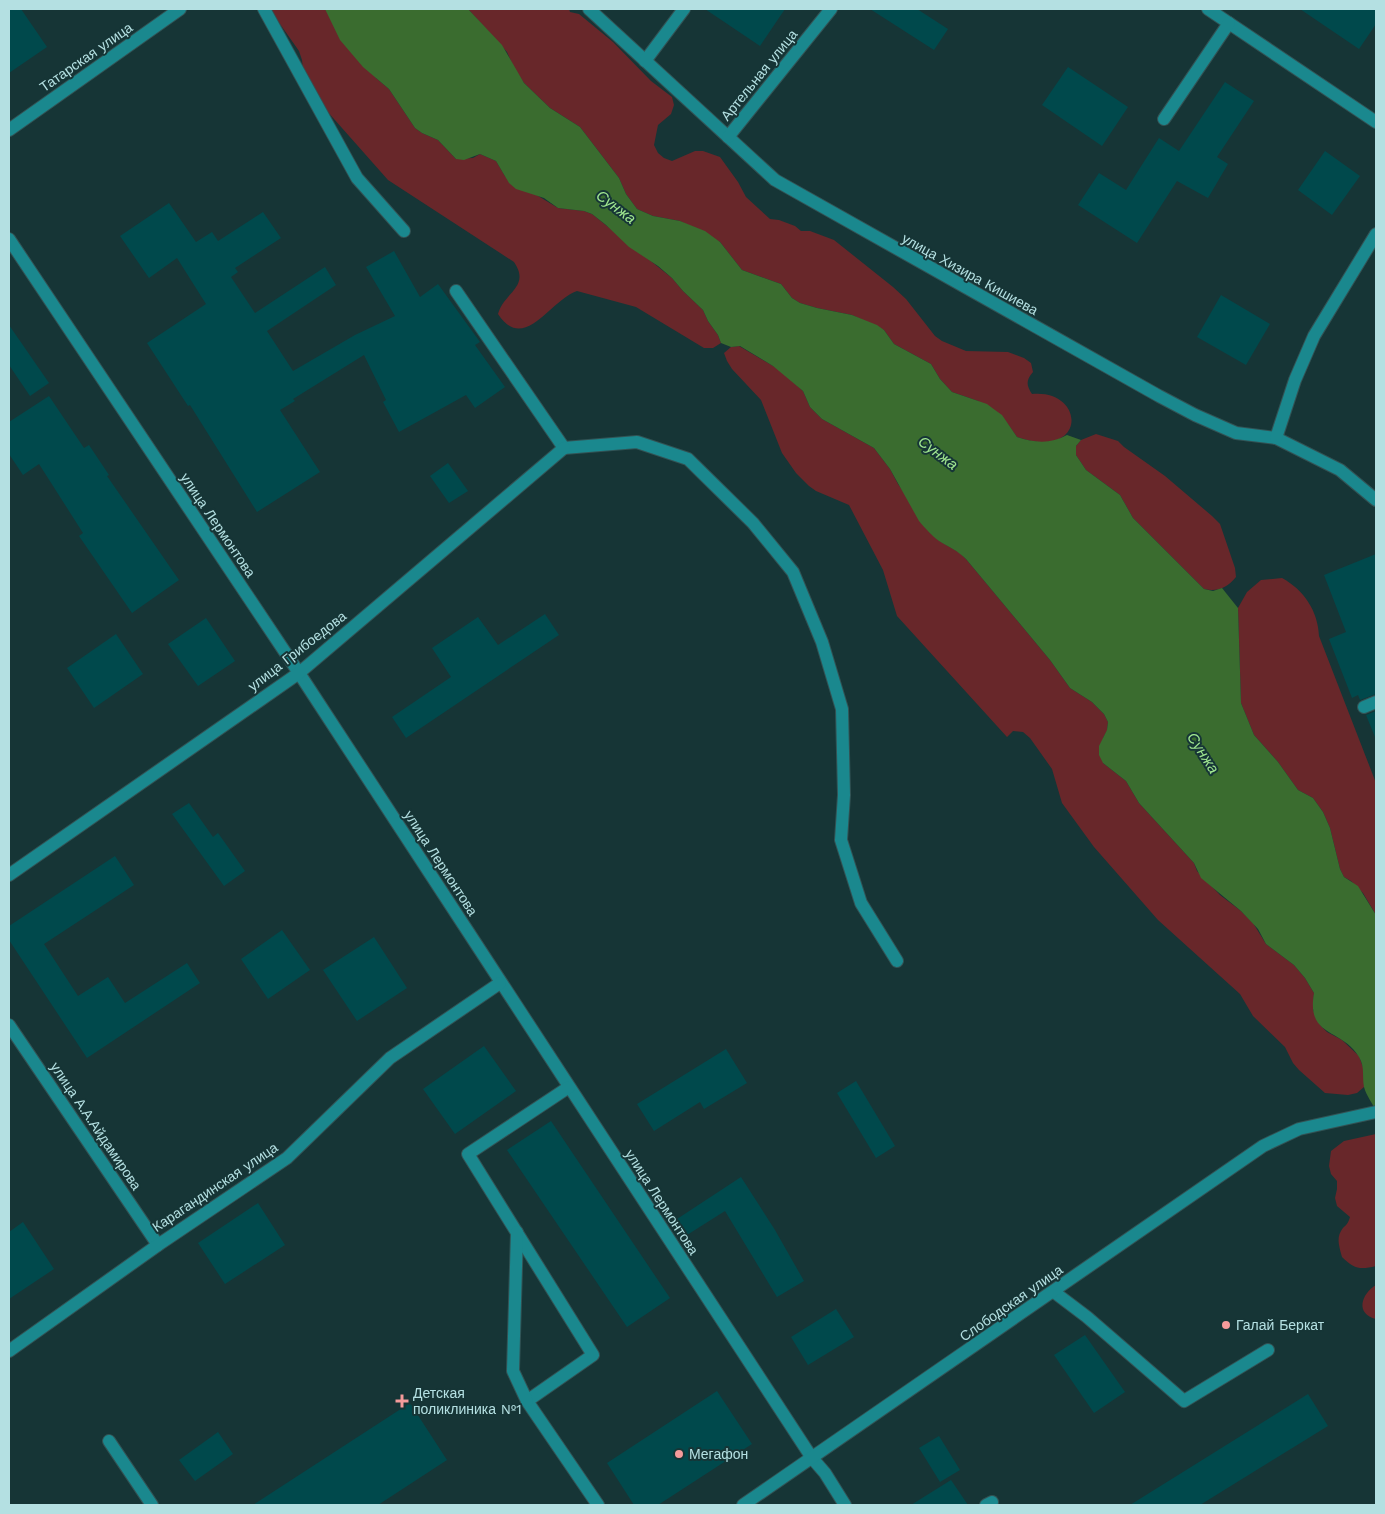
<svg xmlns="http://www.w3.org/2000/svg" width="1385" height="1514" font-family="'Work Sans',sans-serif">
	<rect width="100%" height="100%" fill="#163536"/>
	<g fill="#68272a">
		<path d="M272 9H325L376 78 389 89 415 128 422 133 438 140 456 159 473 158 480 154 496 161 505 176 558 208 584 211 592 214 672 278 683 291 703 310 708 321 718 335 721 343 713 348H704L636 307 577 291C550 300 524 354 498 314 504 292 531 287 514 262L388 180 311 93 304 77 302 60 299 51 273 14Z"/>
		<path d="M468 9H569L570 12 579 14 613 42 651 81 672 97 674 105 671 114 658 125 654 145 658 153 664 158 672 161 695 151H703L720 157 738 182 746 197 770 219 779 220 795 226 801 231H810L834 240 893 287 906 299 935 336 942 341 966 351 1008 352 1024 358 1031 363 1033 372C1026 380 1026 385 1032 394 1087 389 1087 462 1017 437L1007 423 978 401 952 392 940 379 931 364 894 344 884 330 852 315 817 308 800 303 792 298 781 284 742 270 720 242 680 221 653 216 637 209 626 194 619 178 580 127 550 108 524 83 514 68 507 52Z"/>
		<polygon points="739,346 780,370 803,391 810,407 822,419 874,448 890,469 898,484 938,540 960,553 966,559 1050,660 1070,688 1092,702 1104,714 1108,722 1107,731 1103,738 1103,763 1126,781 1139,803 1194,863 1197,871 1220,895 1241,911 1253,923 1266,944 1294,965 1305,978 1314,993 1313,1010 1321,1026 1327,1032 1342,1040 1359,1056 1364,1070 1364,1087 1357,1093 1348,1095 1325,1093 1299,1070 1293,1063 1285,1047 1253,1016 1240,994 1158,920 1094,847 1062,803 1052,769 1030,738 1023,732 1013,731 1007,737 897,616 883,570 849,505 816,491 809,486 796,473 782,453 761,400 732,369 727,361 724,353 731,347"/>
		<path d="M1096 434 1118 441 1124 447 1165 476 1212 516 1220 524 1235 568 1236 577C1227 588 1217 592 1204 589L1133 518 1120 495 1086 470 1076 455V446L1081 440Z"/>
		<path d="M1282 578C1304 590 1318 611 1319 636L1376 783V915L1363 893 1351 881 1344 877 1340 869 1330 828 1323 812 1313 798 1298 790 1278 762 1254 735 1241 703 1238 608 1247 592 1261 580Z"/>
		<path d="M1376 1134V1266C1360 1270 1354 1269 1342 1257 1340 1249 1336 1239 1341 1231 1345 1224 1347 1227 1350 1217L1337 1206 1335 1198 1337 1189V1181L1331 1174 1329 1166 1331 1151 1344 1141Z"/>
		<path d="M1376 1285V1319C1355 1314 1361 1294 1376 1285Z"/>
	</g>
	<path fill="#3a6c2f" d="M325 9H468L502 45 524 83 550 108 580 127 619 178 626 194 637 209 653 216 680 221 705 231 720 242 742 270 781 284 792 298 800 303 817 308 852 315 877 325 884 330 894 344 931 364 940 379 952 392 987 404 995 410 1002 415 1017 437C1035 443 1051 444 1067 435L1081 440 1076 446V455L1086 470 1120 495 1133 518 1204 589 1213 591 1222 588 1238 608 1241 703 1254 735 1278 762 1298 790 1313 798 1323 812 1330 828 1340 869 1344 877 1358 886 1376 915V1111C1373 1104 1366 1095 1364 1087 1362 1076 1365 1067 1359 1057 1342 1028 1306 1038 1314 993L1305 978 1294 965 1266 944 1258 929 1241 911 1201 878 1194 863 1139 803 1126 781 1103 763 1099 755V746L1107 730 1108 722 1104 714 1092 702 1070 688 1050 660 966 559C958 551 949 547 939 541 932 536 925 528 919 521L890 469 874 448 822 419 810 407 803 391 773 366 740 346 731 347 721 343 718 335 708 321 703 310 683 291 672 278 658 266 629 247 606 225 592 214 584 211 558 208 544 198 516 189 509 183 496 161 480 154 464 160 456 159 438 140 422 133 415 128 389 89 363 67 340 40Z"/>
	<g fill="#00494c">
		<polygon points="9,9 21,9 47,47 9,73"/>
		<polygon points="705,9 785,9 760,46"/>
		<polygon points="870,9 917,9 948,29 934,50"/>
		<polygon points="1300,9 1376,9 1376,24 1359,49"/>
		<polygon points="1068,67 1128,107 1102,146 1042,105"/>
		<polygon points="1225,82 1254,101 1217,157 1228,164 1208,198 1177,181 1137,243 1078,205 1099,173 1126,190 1159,138 1179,151"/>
		<polygon points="1325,151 1360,176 1332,215 1298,190"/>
		<polygon points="169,203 196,242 212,232 218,241 263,212 281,238 235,268 238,272 231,277 255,313 325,267 336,285 267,331 293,371 355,335 395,316 366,267 394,251 420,297 438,284 480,342 475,345 505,387 475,408 466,395 399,432 383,402 386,400 364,355 293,399 295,401 280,410 320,472 257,512 190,405 188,406 147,343 206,304 177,258 149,278 120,236"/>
		<polygon points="1221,295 1270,324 1246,365 1197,337"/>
		<polygon points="9,325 49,383 30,396 9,365"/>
		<polygon points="49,396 84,448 89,445 109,475 107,476 179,580 132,613 79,536 83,533 39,464 23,475 9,454 9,422"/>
		<polygon points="448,463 468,491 449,503 430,476"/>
		<polygon points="1376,554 1376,694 1360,700 1358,695 1352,698 1329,639 1346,632 1324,575"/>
		<polygon points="545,614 559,635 406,738 392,717 451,677 432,648 478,617 498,645"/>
		<polygon points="206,618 235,661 198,686 168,644"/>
		<polygon points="116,634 143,674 94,708 67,668"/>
		<polygon points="1376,711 1376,737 1375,737 1366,715"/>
		<polygon points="189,803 213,837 218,833 245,871 224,886 172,814"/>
		<polygon points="115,856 134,885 44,944 78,996 108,977 125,1003 187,963 200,983 87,1058 9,940 9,926"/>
		<polygon points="282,930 310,970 268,999 241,959"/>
		<polygon points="374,937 407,988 357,1021 323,970"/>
		<polygon points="484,1046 516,1091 455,1134 423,1089"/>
		<polygon points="726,1049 747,1083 704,1109 700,1102 654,1131 637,1104"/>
		<polygon points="856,1081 895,1146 876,1158 837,1093"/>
		<polygon points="551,1121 670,1298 627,1327 507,1150"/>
		<polygon points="741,1177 775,1230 804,1281 777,1297 725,1211 687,1235 677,1219"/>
		<polygon points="258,1203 285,1245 225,1284 198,1243"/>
		<polygon points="23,1222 54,1269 9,1299 9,1232"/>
		<polygon points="836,1309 854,1337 808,1365 791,1337"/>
		<polygon points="1085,1335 1125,1392 1094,1413 1054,1355"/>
		<polygon points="717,1391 752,1444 658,1505 634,1505 607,1463"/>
		<polygon points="1308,1394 1328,1426 1200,1505 1130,1505"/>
		<polygon points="410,1403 447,1460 378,1505 253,1505"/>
		<polygon points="218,1432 233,1454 195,1481 179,1460"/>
		<polygon points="939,1436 960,1470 940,1482 919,1448"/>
		<polygon points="951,1480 968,1505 911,1505"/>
	</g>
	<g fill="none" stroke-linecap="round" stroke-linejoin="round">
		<defs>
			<g id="minor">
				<polyline points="264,9 357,178 404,231"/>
				<polyline points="589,9 775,180 1159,396 1195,415 1236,433 1276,438 1340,470 1376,500"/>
				<polyline points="1208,9 1376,122"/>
				<polyline points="645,61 684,9"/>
				<polyline points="1164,119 1229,23"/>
				<polyline points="9,130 180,9"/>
				<polyline points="728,137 831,9"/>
				<polyline points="9,239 299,673 812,1458 825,1473 845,1505"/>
				<polyline points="456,291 564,448"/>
				<polyline points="1276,438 1295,380 1314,336 1376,234"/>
				<polyline points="564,448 637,442 688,459 753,523 793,572 822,642 842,709 844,795 841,840 861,903 897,961"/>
				<polyline points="1364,707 1376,702"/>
				<polyline points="9,875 299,673 564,448"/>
				<polyline points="9,1025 158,1245"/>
				<polyline points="569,1087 468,1154 593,1355 527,1401 598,1505"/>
				<polyline points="517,1232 513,1371 527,1401"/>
				<polyline points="1054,1292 1087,1317 1184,1401 1268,1350"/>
				<polyline points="9,1351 158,1245 287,1158 390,1058 500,983"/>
				<polyline points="109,1441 152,1505"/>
				<polyline points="743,1505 1263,1146 1299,1129 1376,1112"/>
				<polyline points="986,1505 992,1502"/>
			</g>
		</defs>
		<use href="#minor" stroke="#325355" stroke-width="14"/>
		<use href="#minor" stroke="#1a888e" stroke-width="12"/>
	</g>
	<g fill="#f59b9b" stroke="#163536" stroke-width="2">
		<circle cx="1226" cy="1325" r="5"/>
		<path d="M399.5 1393.5h5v5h5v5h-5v5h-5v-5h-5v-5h5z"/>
		<circle cx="679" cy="1454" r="5"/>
	</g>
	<g text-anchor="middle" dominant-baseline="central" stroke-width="4" stroke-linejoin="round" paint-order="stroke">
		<g font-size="14" fill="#b4e0e2" stroke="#163536">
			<text transform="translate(86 57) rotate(-35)">Татарская улица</text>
			<text transform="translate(759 75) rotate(-51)">Артельная улица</text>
			<text transform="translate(970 274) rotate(29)">улица Хизира Кишиева</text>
			<text transform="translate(218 525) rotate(56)">улица Лермонтова</text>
			<text transform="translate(297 651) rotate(-38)">улица Грибоедова</text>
			<text transform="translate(441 863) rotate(57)">улица Лермонтова</text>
			<text transform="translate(96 1126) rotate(56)">улица А.А.Айдамирова</text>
			<text transform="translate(215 1187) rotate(-34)">Карагандинская улица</text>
			<text transform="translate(662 1202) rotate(57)">улица Лермонтова</text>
			<text transform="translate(1011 1303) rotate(-35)">Слободская улица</text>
		</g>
		<g font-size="14" fill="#b4e0e2" stroke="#163536" text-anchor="start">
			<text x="1236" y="1325">Галай Беркат</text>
			<text x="413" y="1393">Детская<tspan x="413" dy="16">поликлиника №1</tspan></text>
			<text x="689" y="1454">Мегафон</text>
		</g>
		<g font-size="15" font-style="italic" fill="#a0e790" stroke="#163536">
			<text transform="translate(616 207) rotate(37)">Сунжа</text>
			<text transform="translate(938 453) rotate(37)">Сунжа</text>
			<text transform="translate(1203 753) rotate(57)">Сунжа</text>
		</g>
	</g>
	<rect width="1385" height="1514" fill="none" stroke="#b4e0e2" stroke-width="20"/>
</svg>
